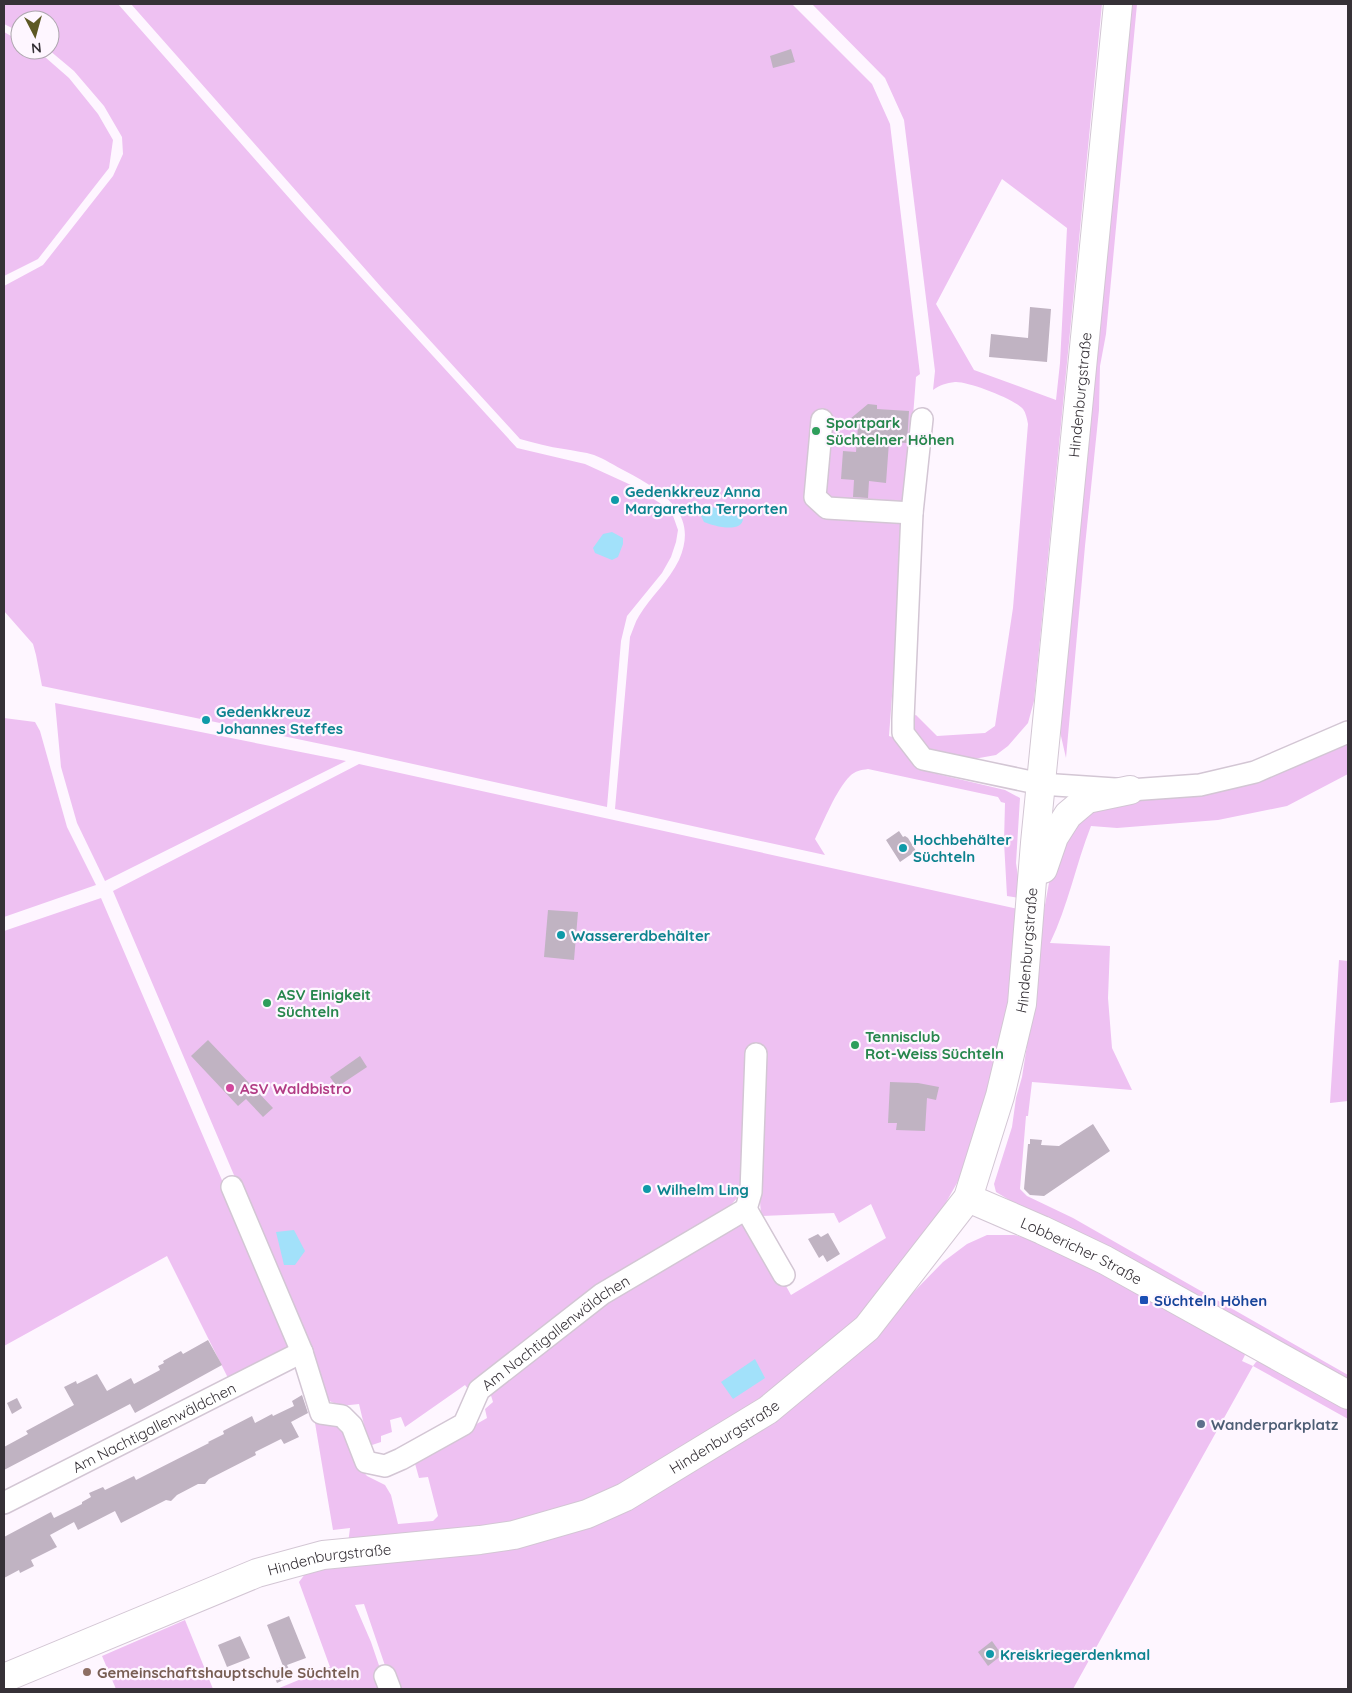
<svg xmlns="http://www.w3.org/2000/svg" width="1352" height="1693" font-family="Quicksand,sans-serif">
	<rect width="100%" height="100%" fill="#fef6ff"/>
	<g fill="#eec1f2" fill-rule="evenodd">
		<polygon points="4,4 118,4 305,216 517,448 585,464 631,485 671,510 678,530 676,542 671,557 662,573 627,616 621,641 607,807 350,750 42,686 36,655 33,644 4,611 4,286 43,265 113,176 123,154 122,137 104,106 74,71 49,50 50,50 50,20 20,20 20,32 4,24"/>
		<path d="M131 4H792L872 84 890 124 920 374 916 377 889 736 898 739 910 760 933 773 1005 790 1020 798 1016 863 1020 890 1019 898 1007 896 1004 842 1005 803 1001 802 998 797 868 769C861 770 855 771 850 776 836 790 824 821 815 839L825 855 615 809 630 637C633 630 635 622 639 616 651 596 669 581 679 560 700 513 661 490 625 471 615 466 605 459 594 455 585 452 574 451 564 449 549 447 535 443 520 439L382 288Z"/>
		<path d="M812 4H1102L1034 701 1028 723 1008 746 996 755 968 760 928 750 911 728 910 717 916 715 937 736 985 733 995 726 1013 608 1028 424C1027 419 1026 413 1023 409 1015 399 967 381 955 382 946 383 940 385 933 390L935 371 904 120 885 78ZM1002 179 1067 228 1060 363 1056 400 974 370 936 304Z"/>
		<polygon points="1127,4 1137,4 1106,334 1100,366 1099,410 1085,546 1066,758 1058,723"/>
		<polygon points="4,32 20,41 20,50 37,50 69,78 98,114 113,140 109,168 38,259 4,276"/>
		<polygon points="55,703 346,761 105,881 77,823 61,767"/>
		<polygon points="4,718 35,722 40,731 67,827 96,885 4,917"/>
		<path d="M1348 744V774L1287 806 1218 820 1117 828 1091 826C1076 864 1068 906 1050 943L1110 946 1108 998 1112 1048 1132 1090 1032 1082 1028 1116H1026L1020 1189 1027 1196 1073 1218 1348 1375V1386L1011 1201 996 1192 994 1184 1012 1127 1016 1098 1022 1077 1028 1039 1039 938 1054 855 1058 841 1096 803 1262 780Z"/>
		<polygon points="359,764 1018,909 1009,1004 1000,1055 973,1147 957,1183 928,1234 871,1308 757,1404 659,1471 569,1512 500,1529 348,1544 350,1528 333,1530 314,1417 344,1429 360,1468 367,1476 385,1485 391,1495 398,1524 433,1521 438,1516 428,1477 419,1478 414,1460 487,1418 485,1409 493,1402 489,1389 569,1324 741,1221 752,1225 791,1295 886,1238 871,1204 839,1223 834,1213 761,1216 759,1186 741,1194 725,1211 471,1393 465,1385 405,1427 401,1417 390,1420 392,1432 381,1436 381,1442 369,1446 359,1404 341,1406 327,1400 306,1344 113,891"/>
		<polygon points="101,898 294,1348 229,1380 167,1256 4,1346 4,931"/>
		<polygon points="1339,960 1348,961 1348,1101 1330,1103"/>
		<polygon points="987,1235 1014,1235 1042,1241 1241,1347 1245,1355 1242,1361 1253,1366 1256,1362 1261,1359 1348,1406 1348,1419 1253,1366 1073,1689 393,1689 364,1604 355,1605 371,1642 387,1689 277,1689 330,1667 299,1582 308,1570 594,1519 859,1348 943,1262 967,1244"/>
		<polygon points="185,1620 213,1689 116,1689 102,1656"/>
	</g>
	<g fill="#a2e1fa">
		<path d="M706 507H713L743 518C743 534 713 526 704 522L699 512 701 509Z"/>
		<polygon points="612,532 623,538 623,544 618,557 612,560 595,553 593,548 603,534"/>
		<polygon points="294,1230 305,1251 295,1265 284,1265 276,1232"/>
		<polygon points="755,1359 765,1378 733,1399 721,1382"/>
	</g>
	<g fill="#c0b3c2">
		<polygon points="791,49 795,62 773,68 770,56"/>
		<polygon points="1030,307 1051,309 1047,362 989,357 991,334 1028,338"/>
		<polygon points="868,404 877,405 877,409 909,411 907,443 889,442 886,483 869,481 868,498 853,497 854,480 841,479 843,451 856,452 858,426 844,424"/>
		<polygon points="899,831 903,837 905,836 908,838 916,851 900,862 886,840"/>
		<polygon points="548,910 578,912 574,960 544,957"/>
		<polygon points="208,1040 273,1108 263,1117 246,1099 238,1106 191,1056"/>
		<polygon points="360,1056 367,1067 337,1087 330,1077"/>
		<polygon points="890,1082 918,1083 939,1087 936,1100 927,1098 925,1131 896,1130 897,1123 888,1123"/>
		<polygon points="1093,1124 1110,1151 1044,1196 1030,1195 1024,1189 1028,1144 1030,1144 1030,1139 1042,1140 1041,1145 1059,1146"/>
		<polygon points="828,1233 840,1254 827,1262 823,1255 819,1258 808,1239 818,1234 821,1237"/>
		<polygon points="208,1340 222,1365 135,1413 130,1404 4,1470 4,1447 28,1434 26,1431 74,1405 64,1387 76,1381 77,1384 97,1374 107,1391 131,1378 134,1384 160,1370 158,1366 164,1363 163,1361 181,1351 183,1354"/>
		<polygon points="302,1395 308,1413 291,1422 299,1437 284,1444 281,1439 255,1452 256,1455 209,1479 205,1484 198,1484 177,1495 171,1501 166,1500 121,1523 115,1511 78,1530 74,1522 50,1535 57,1547 31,1560 34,1566 20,1573 19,1570 4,1578 4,1537 51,1512 54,1518 82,1504 82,1502 91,1497 89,1493 103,1487 105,1490 134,1476 136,1480 209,1443 208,1442 224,1434 223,1431 252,1416 255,1423 272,1414 273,1416 294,1406 292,1401"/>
		<polygon points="17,1398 22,1408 12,1414 7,1403"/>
		<polygon points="289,1616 306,1658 287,1665 292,1676 277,1683 272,1671 283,1666 267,1625"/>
		<polygon points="240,1636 250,1658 227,1667 218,1645"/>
		<polygon points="992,1641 1002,1655 988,1666 978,1652"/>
	</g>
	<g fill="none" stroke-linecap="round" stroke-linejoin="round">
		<defs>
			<g id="minor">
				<polyline points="922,419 912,513 903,719 903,733 923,759 1041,784 1130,790 1200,785 1255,772 1348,732"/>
				<polyline points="822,420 815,497 827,508 912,513"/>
				<path id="s1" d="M232 1187 302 1352 321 1413 342 1416 352 1426 366 1462 385 1466 401 1459 464 1424 479 1390 602 1294 746 1209 751 1192 756 1054"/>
				<polyline points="746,1209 784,1275"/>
				<path id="s2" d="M4 1503 302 1352"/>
				<polyline points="385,1676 390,1689"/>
			</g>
			<g id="major">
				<polyline points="1043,869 1054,837 1068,815 1087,799 1130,790"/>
				<path id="s3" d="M968 1198 1042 1230 1105 1260 1348 1395"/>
				<path id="s4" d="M4 1678 257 1573 323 1555 480 1540 514 1535 587 1514 625 1497 768 1410 867 1328 968 1198 1000 1096 1022 1004 1035 843 1118 4"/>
			</g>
		</defs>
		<use href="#minor" stroke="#d3c6d4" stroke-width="24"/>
		<use href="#major" stroke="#d3c6d4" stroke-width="30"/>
		<use href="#minor" stroke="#fff" stroke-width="21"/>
		<use href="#major" stroke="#fff" stroke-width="28"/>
	</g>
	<g fill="#2e9e5b" stroke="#fef6ff" stroke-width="2">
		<circle cx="816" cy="431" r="5"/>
		<circle cx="267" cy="1003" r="5"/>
		<circle cx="855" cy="1045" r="5"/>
	</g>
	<g fill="#0f9aa8" stroke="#fef6ff" stroke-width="2">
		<circle cx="615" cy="500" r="5"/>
		<circle cx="206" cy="720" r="5"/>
		<circle cx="903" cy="848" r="5"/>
		<circle cx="561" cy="935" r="5"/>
		<circle cx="647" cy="1189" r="5"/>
		<circle cx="990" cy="1654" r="5"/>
	</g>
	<circle fill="#d1479c" stroke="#fef6ff" stroke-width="2" cx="230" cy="1088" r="5"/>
	<rect fill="#1a4fb4" stroke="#fef6ff" stroke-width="2" x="1139" y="1295" width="10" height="10" rx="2.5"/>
	<circle fill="#5c6f8a" stroke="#fef6ff" stroke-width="2" cx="1201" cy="1424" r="5"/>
	<circle fill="#8d6e63" stroke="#fef6ff" stroke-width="2" cx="87" cy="1672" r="5"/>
	<g text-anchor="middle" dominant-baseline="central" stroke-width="4.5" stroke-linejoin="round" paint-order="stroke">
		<g font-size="15" fill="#363137" stroke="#fef6ff">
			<text stroke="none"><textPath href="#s4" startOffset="1926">Hindenburgstraße</textPath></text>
			<text stroke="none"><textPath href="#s4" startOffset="1368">Hindenburgstraße</textPath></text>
			<text stroke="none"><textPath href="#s3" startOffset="125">Lobbericher Straße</textPath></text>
			<text stroke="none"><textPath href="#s1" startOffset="559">Am Nachtigallenwäldchen</textPath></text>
			<text stroke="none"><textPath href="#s2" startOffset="168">Am Nachtigallenwäldchen</textPath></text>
			<text stroke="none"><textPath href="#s4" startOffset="768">Hindenburgstraße</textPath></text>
			<text stroke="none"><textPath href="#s4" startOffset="348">Hindenburgstraße</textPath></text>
		</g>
		<g font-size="15" font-weight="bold" fill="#27864d" stroke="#fef6ff" text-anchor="start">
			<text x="826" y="422">Sportpark<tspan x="826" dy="17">Süchtelner Höhen</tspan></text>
			<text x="277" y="994">ASV Einigkeit<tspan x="277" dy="17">Süchteln</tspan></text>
			<text x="865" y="1036">Tennisclub<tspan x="865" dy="17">Rot-Weiss Süchteln</tspan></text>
		</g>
		<g font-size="15" font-weight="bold" fill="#0d838f" stroke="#fef6ff" text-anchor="start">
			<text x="625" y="491">Gedenkkreuz Anna<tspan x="625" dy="17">Margaretha Terporten</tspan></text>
			<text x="216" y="711">Gedenkkreuz<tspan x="216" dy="17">Johannes Steffes</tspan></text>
			<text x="913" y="839">Hochbehälter<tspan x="913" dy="17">Süchteln</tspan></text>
			<text x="571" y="935">Wassererdbehälter</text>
			<text x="657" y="1189">Wilhelm Ling</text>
			<text x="1000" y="1654">Kreiskriegerdenkmal</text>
		</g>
		<g font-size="15" font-weight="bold" fill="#b23c85" stroke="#fef6ff" text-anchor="start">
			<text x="240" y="1088">ASV Waldbistro</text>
		</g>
		<g font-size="15" font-weight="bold" fill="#164399" stroke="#fef6ff" text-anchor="start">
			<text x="1154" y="1300">Süchteln Höhen</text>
		</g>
		<g font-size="15" font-weight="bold" fill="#4e5e75" stroke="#fef6ff" text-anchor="start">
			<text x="1211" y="1424">Wanderparkplatz</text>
		</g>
		<g font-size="15" font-weight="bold" fill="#785e54" stroke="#fef6ff" text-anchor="start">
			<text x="97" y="1672">Gemeinschaftshauptschule Süchteln</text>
		</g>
	</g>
	<rect width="1352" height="1693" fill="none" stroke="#363137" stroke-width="10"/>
	<g transform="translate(35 35) rotate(174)"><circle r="24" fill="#fef6ff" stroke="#aea7af"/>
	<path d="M0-4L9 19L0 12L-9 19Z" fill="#5d5824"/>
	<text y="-8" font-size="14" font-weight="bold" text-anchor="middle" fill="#363137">N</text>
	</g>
</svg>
